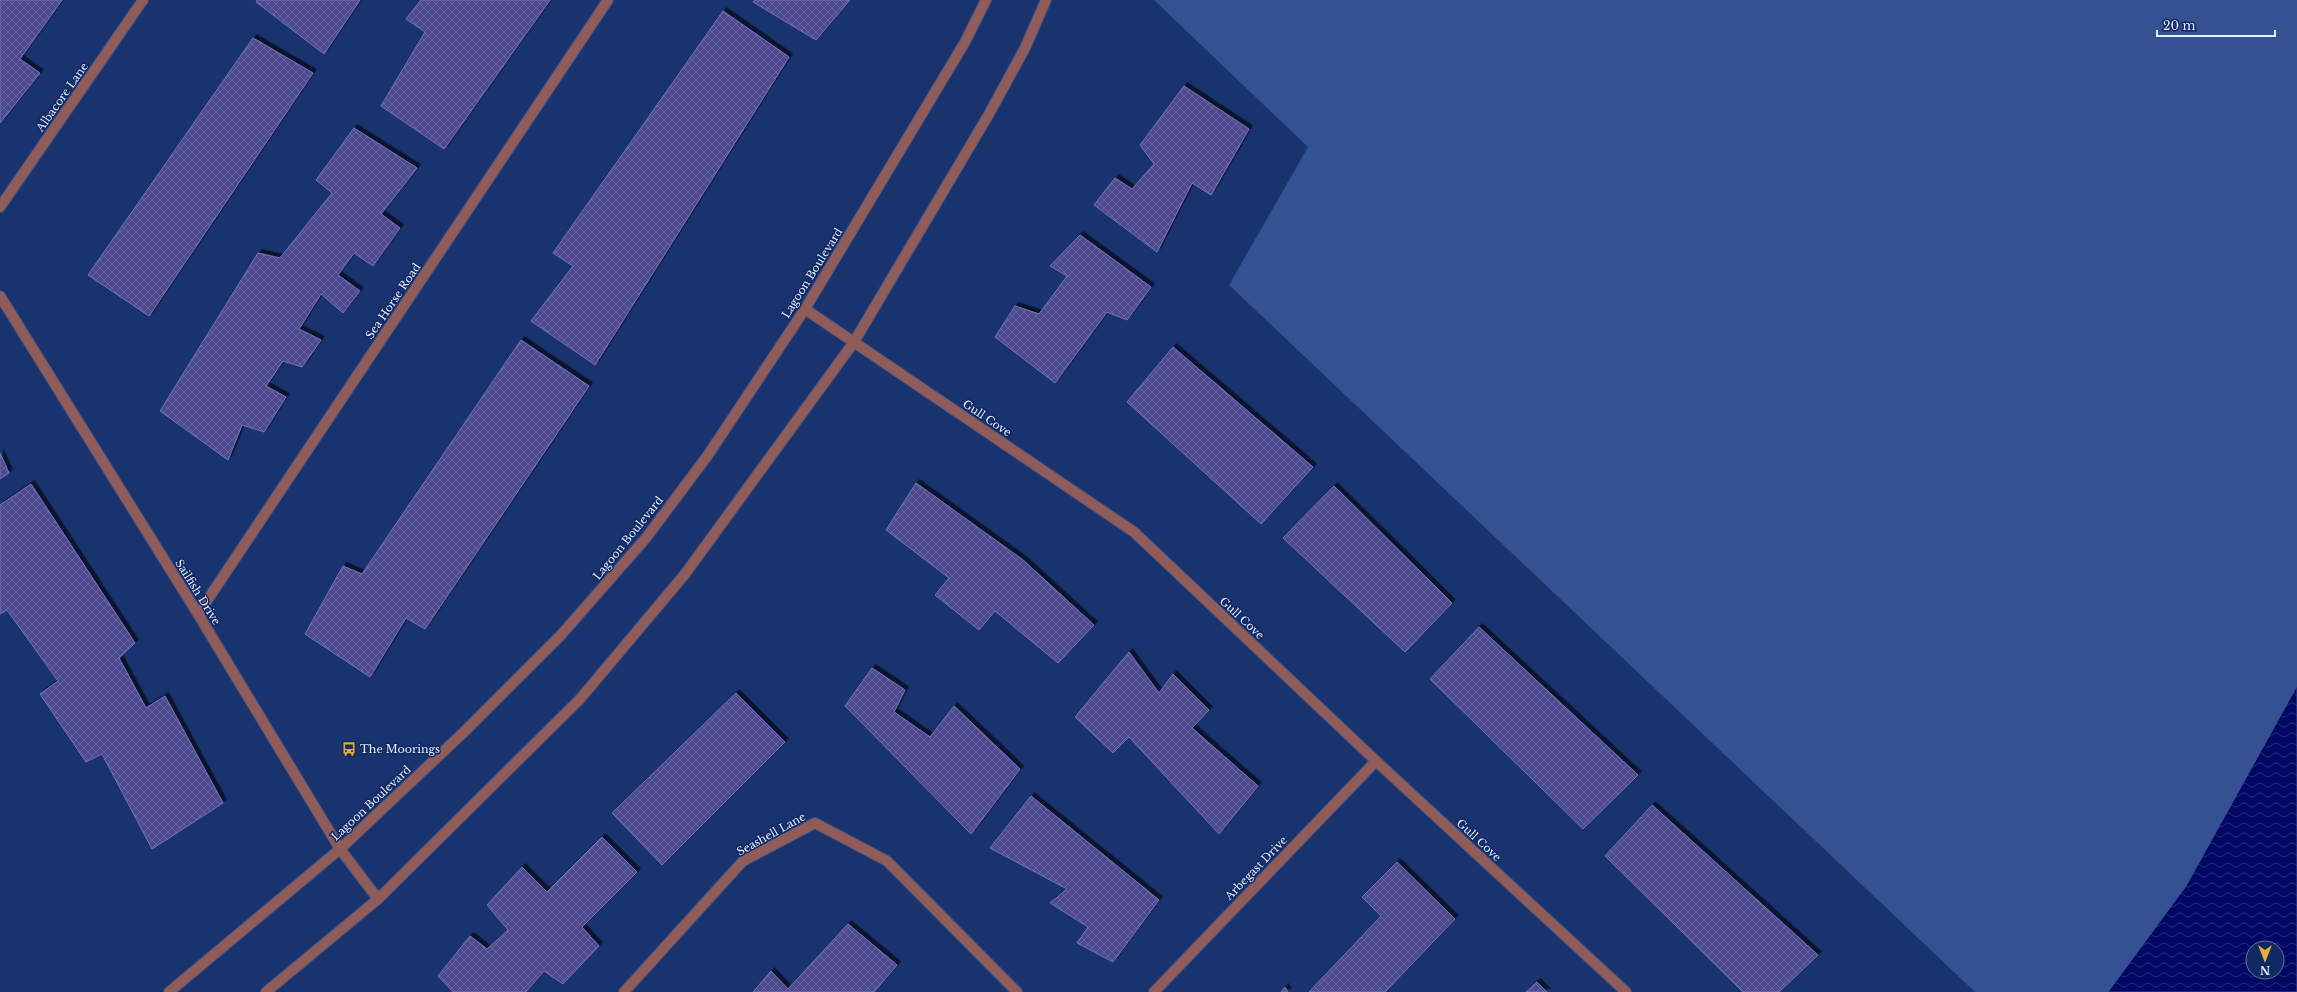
<svg xmlns="http://www.w3.org/2000/svg" width="2297" height="992" font-family="'Libre Baskerville',serif">
	<defs>
		<pattern id="water-waves" width="16" height="10" patternUnits="userSpaceOnUse"><rect width="16" height="10" fill="#000864"/><path d="M0 5q4-4 8 0t8 0" fill="none" stroke="#252c7b"/></pattern>
		<pattern id="building-cross-hatch" width="8" height="8" patternUnits="userSpaceOnUse"><rect width="8" height="8" fill="#4e498e"/><path d="M0 0l8 8M0 8l8-8" fill="none" stroke="#68649f"/></pattern>
		<filter id="shadow"><feDropShadow dx="3.5" dy="-3.5" stdDeviation="0" flood-color="#0009"/></filter>
	</defs>
	<rect width="100%" height="100%" fill="#19336f"/>
	<polygon fill="#345192" points="1154,0 2297,0 2297,686 2186,886 2108,992 1975,992 1229,285 1308,147"/>
	<path fill="url(#water-waves)" stroke="#454d92" fill-rule="evenodd" d="M2297 686V992H2108L2186 886ZM2253 948H2277V972H2253Z"/>
	<g fill="url(#building-cross-hatch)" stroke="#7572bb" filter="url(#shadow)">
		<polygon points="0,0 62,0 20,59 40,73 0,123"/>
		<polygon points="257,0 360,0 324,54 256,2"/>
		<polygon points="421,0 550,0 444,149 381,106 425,32 406,19"/>
		<polygon points="755,0 850,0 816,40 753,2"/>
		<polygon points="723,11 789,57 595,365 531,321 573,266 553,253"/>
		<polygon points="253,38 313,73 149,316 88,275"/>
		<polygon points="1184,86 1249,129 1211,195 1192,183 1157,252 1094,205 1115,178 1132,189 1154,164 1140,145"/>
		<polygon points="354,128 417,168 381,214 400,228 373,266 354,253 338,275 360,291 343,313 321,294 299,329 321,340 302,367 283,361 266,386 286,397 264,432 242,425 228,460 160,411 258,253 280,258 332,193 316,180"/>
		<polygon points="1080,235 1151,287 1127,320 1107,312 1055,383 995,337 1015,306 1039,314 1067,276 1050,266"/>
		<polygon points="521,340 589,386 425,629 406,618 370,677 305,634 343,566 362,574"/>
		<polygon points="1173,347 1313,467 1261,524 1127,402"/>
		<polygon points="0,453 9,473 0,479"/>
		<polygon points="916,483 1023,560 1094,625 1058,663 995,611 979,630 935,595 949,578 886,530"/>
		<polygon points="31,484 135,643 119,658 146,708 165,696 223,803 152,849 102,754 86,762 40,694 58,681 7,610 0,614 0,505"/>
		<polygon points="1334,486 1452,603 1405,652 1283,538"/>
		<polygon points="1479,627 1638,775 1583,829 1430,679"/>
		<polygon points="1129,652 1159,693 1173,674 1209,710 1192,728 1258,786 1219,834 1129,737 1113,753 1075,717"/>
		<polygon points="872,668 905,690 894,712 930,737 954,706 1020,769 971,834 845,706"/>
		<polygon points="736,693 785,742 662,865 612,813"/>
		<polygon points="1031,796 1159,900 1113,962 1077,943 1088,927 1050,903 1067,889 990,848"/>
		<polygon points="1652,805 1818,955 1779,992 1743,992 1605,856"/>
		<polygon points="602,837 637,872 582,927 599,946 563,984 544,971 526,992 453,992 438,976 470,936 487,949 508,930 487,905 522,867 547,892"/>
		<polygon points="1397,862 1455,919 1385,992 1309,992 1381,916 1362,897"/>
		<polygon points="848,924 897,965 874,992 753,992 771,971 788,989"/>
		<polygon points="1537,982 1547,992 1526,992"/>
		<polygon points="1285,987 1288,992 1281,992"/>
	</g>
	<g fill="none" stroke-linecap="round" stroke-linejoin="round">
		<defs>
			<g id="minor">
				<polyline points="0,207 143,0"/>
				<polyline points="0,296 198,614 340,849 378,899"/>
				<polyline points="805,309 1134,532 1376,761 1626,992"/>
				<polyline points="198,614 608,0"/>
				<polyline points="169,992 340,849 464,732 561,635 646,538 708,455 805,309 965,42 986,0"/>
				<polyline points="266,992 378,899 580,699 685,574 854,342 989,114 1025,48 1046,0"/>
				<polyline points="624,992 743,861 815,823 887,861 1017,992"/>
				<polyline points="1154,992 1376,761"/>
			</g>
		</defs>
		<use href="#minor" stroke="#364d83" stroke-width="12"/>
		<use href="#minor" stroke="#905c59" stroke-width="10"/>
	</g>
	<defs>
		<symbol id="bus-bare" viewBox="-9 -9 18 18"><path d="M-5-6H5V4H4V6H2V4H-2V6H-4V4H-5ZM-3.5-4V0h7V-4ZM-3.5 1.2v1.5H-2V1.2ZM2 1.2v1.5H3.5V1.2Z" fill="#e2af34" stroke="#102863" stroke-width="2.5" paint-order="stroke"/></symbol>
	</defs>
	<g fill-rule="evenodd">
		<use href="#bus-bare" x="339" y="739" width="20" height="20"/>
	</g>
	<g text-anchor="middle" dominant-baseline="central" stroke-width="3" stroke-linejoin="round" paint-order="stroke">
		<g font-size="11" fill="#e6edfc" stroke="#102863">
			<text transform="translate(62 97) rotate(-55)">Albacore Lane</text>
			<text transform="translate(812 273) rotate(-58)">Lagoon Boulevard</text>
			<text transform="translate(393 301) rotate(-56)">Sea Horse Road</text>
			<text transform="translate(987 418) rotate(34)">Gull Cove</text>
			<text transform="translate(628 538) rotate(-51)">Lagoon Boulevard</text>
			<text transform="translate(198 592) rotate(58)">Sailfish Drive</text>
			<text transform="translate(1242 618) rotate(43)">Gull Cove</text>
			<text transform="translate(371 803) rotate(-43)">Lagoon Boulevard</text>
			<text transform="translate(771 834) rotate(-29)">Seashell Lane</text>
			<text transform="translate(1479 840) rotate(43)">Gull Cove</text>
			<text transform="translate(1256 868) rotate(-46)">Arbegast Drive</text>
		</g>
		<g font-size="11" fill="#e6edfc" stroke="#102863" text-anchor="start">
			<text x="360" y="749">The Moorings</text>
		</g>
	</g>
	<g transform="translate(2265 960) rotate(180)"><circle r="19" fill="#102863" stroke="#6677a0"/>
	<path d="M0-3L7 15L0 10L-7 15Z" fill="#e2af34"/>
	<text y="-6" font-size="11" font-weight="bold" text-anchor="middle" fill="#e6edfc">N</text>
	</g>
	<path d="M2157 30v6h118v-6" fill="none" stroke="#e6edfc" stroke-width="2"/>
	<text x="2163" y="30" font-size="12" fill="#e6edfc" stroke="#102863" stroke-width="3" paint-order="stroke">20 m</text>
</svg>
